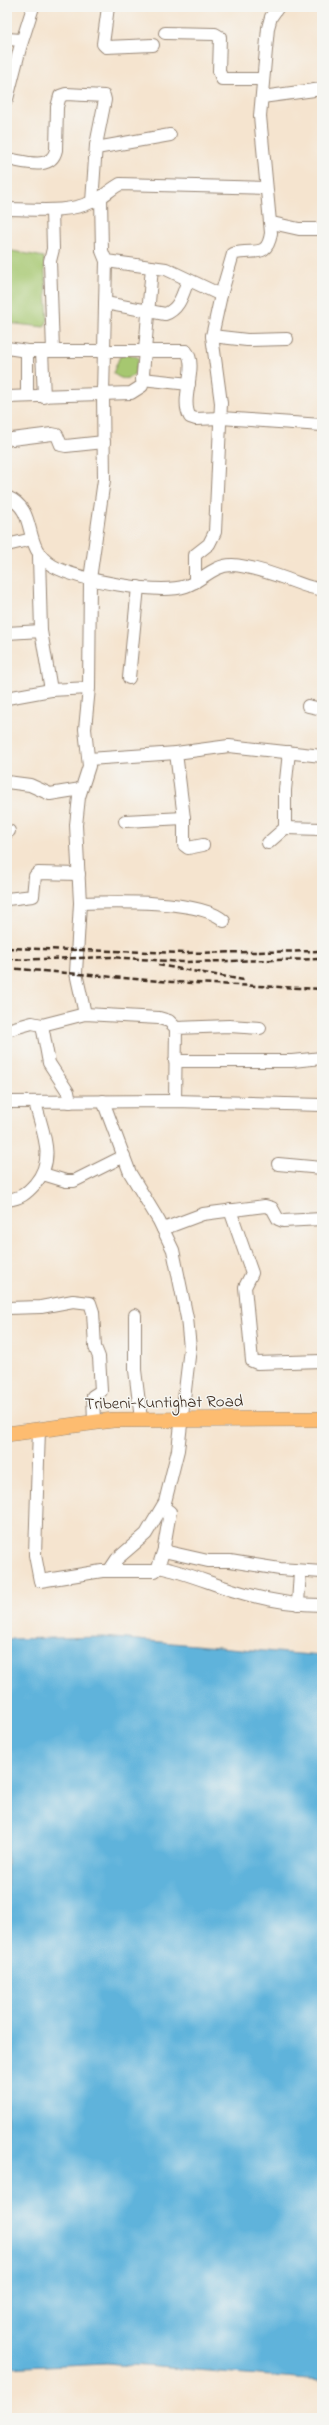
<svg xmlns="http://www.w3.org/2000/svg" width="329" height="2425" font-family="'Indie Flower',sans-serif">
	<rect width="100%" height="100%" fill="#f6f6f2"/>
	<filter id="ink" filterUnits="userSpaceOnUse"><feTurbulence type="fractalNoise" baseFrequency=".025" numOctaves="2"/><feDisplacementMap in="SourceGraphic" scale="8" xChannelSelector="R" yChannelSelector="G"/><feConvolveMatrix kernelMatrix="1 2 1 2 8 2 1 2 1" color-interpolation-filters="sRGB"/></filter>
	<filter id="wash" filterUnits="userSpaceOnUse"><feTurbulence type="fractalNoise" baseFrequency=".012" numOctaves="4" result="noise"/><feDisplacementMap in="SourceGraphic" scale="16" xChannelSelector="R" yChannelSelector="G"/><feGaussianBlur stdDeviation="0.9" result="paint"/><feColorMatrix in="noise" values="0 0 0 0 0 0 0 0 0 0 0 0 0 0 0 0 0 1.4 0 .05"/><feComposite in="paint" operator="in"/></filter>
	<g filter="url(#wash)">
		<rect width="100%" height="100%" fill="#f5e4cf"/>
		<g fill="#a6c770" stroke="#707847">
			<polygon points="7,250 44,257 48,320 44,327 7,323"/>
			<path d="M129 354 139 358 134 375C126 380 121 380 113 373L120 356Z"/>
		</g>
		<polygon fill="#5fb3db" stroke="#4d6e7c" points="103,1637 322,1656 322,2380 106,2363 7,2368 7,1639"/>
	</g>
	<g filter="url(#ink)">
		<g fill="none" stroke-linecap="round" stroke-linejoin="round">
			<defs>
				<g id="minor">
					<polyline points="108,7 103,44 106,47 153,45"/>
					<polyline points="165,33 215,34 220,37 219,71 222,79 263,79"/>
					<polyline points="7,39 22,40"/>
					<polyline points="262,97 322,89"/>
					<polyline points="7,99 20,48 33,7"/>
					<polyline points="96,148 170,135"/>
					<path d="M7 159C23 161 51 172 56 150L57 107 60 96 66 94 104 96 105 100 96 145 92 202"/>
					<polyline points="101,197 102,251 106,261 166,269 221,295"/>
					<path d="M7 209C35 209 67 214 94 201 103 197 111 189 120 184L266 188"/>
					<polyline points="52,210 53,249 50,261 53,351"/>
					<polyline points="272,223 299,229 322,229"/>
					<path d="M105 303 165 314C180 309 183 293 188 280"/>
					<polyline points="212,336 247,340 287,339"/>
					<path d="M7 348 27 351H186C199 366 179 399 190 417L196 419 221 418 322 425"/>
					<polyline points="42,351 44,397"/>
					<polyline points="142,379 189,384"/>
					<polyline points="27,396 27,351"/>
					<polyline points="7,397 131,393 142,386 152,267"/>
					<polyline points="12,439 52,434 57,435 61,445 66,446 104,442"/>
					<path d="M7 497C40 511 20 547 53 566 78 580 158 595 186 586 202 581 213 565 232 565 250 566 270 573 287 579 299 583 310 589 322 589"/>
					<polyline points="7,545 32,539"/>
					<polyline points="39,556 41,631"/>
					<path d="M195 582V555L209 544 215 532 221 403 212 336 221 295 233 254C251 247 267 261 271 233L260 116 268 28 271 17 278 7"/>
					<polyline points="7,633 41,631 51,690"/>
					<polyline points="129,678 138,587"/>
					<polyline points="7,698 51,690 89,688"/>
					<polyline points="308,706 322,709"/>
					<polyline points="176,753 184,818 184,845 188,848 203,845"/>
					<polyline points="89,759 176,753 229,746 322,756"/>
					<polyline points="7,782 30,785 50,794 81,789"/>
					<polyline points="125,821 184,818"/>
					<polyline points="285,828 322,829"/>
					<polyline points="7,831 9,831"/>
					<polyline points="268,843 285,828 285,790 289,752"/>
					<polyline points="7,899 33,896 35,876 38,873 79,874"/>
					<path d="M80 903C111 902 202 899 224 921"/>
					<polyline points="85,1014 76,973 80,903 76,825 79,797 89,766 85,729 89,688 90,579 104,480 103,394 106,261"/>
					<polyline points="42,1025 85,1014 159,1018 169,1021 176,1028"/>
					<polyline points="7,1030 32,1023 42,1025 49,1063 68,1092 70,1102"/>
					<polyline points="175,1061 292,1061 322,1058"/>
					<polyline points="103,1101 130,1173 159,1221 173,1250 187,1318 190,1348 178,1450 165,1502 146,1534 117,1559 109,1571"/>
					<polyline points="175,1101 176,1028 229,1026 260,1028"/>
					<polyline points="7,1102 175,1101 322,1105"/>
					<polyline points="278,1164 322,1168"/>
					<polyline points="43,1174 66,1181 74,1181 124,1156"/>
					<path d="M7 1200C21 1198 26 1194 35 1184 57 1158 42 1132 35 1102"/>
					<polyline points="230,1210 252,1273 245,1287 252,1361 257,1363 322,1361"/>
					<polyline points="163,1229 203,1214 265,1206 272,1208 278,1219 283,1221 322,1219"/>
					<polyline points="7,1308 41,1307 73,1301 90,1303 93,1312 95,1347 99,1357 101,1391 93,1396 94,1421"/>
					<polyline points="135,1315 135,1370 141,1419"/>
					<polyline points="39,1429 35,1555 40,1581 102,1571 155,1571 158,1568 164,1549"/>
					<polyline points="163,1507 170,1512 164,1547 168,1552 208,1561 230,1561 280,1569 322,1572"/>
					<path d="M159 1567C184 1572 207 1582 232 1590 261 1599 292 1605 322 1605"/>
					<polyline points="298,1604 300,1571"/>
				</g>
				<polyline id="major" points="7,1434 113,1420 322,1419"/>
			</defs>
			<use href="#minor" stroke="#988776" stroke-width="14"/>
			<use href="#major" stroke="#988776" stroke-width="16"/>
			<use href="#minor" stroke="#fff" stroke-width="12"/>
			<use href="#major" stroke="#fdbc70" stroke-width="15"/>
			<g stroke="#3b2a1e" stroke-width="2.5" stroke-dasharray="6 3" stroke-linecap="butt">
				<polyline points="7,948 183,953 322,951"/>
				<polyline points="7,960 111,957 182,962 322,959"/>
				<polyline points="158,965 244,980"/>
				<polyline points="7,968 172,982 322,989"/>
			</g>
		</g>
	</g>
	<g text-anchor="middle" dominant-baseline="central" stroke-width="3" stroke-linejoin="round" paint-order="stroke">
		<g font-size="17" fill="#3b2a1e" stroke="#f6f6f2">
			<text transform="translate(164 1403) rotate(-1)">Tribeni-Kuntighat Road</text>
		</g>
	</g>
	<rect width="329" height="2425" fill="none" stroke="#f6f6f2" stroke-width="24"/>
</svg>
